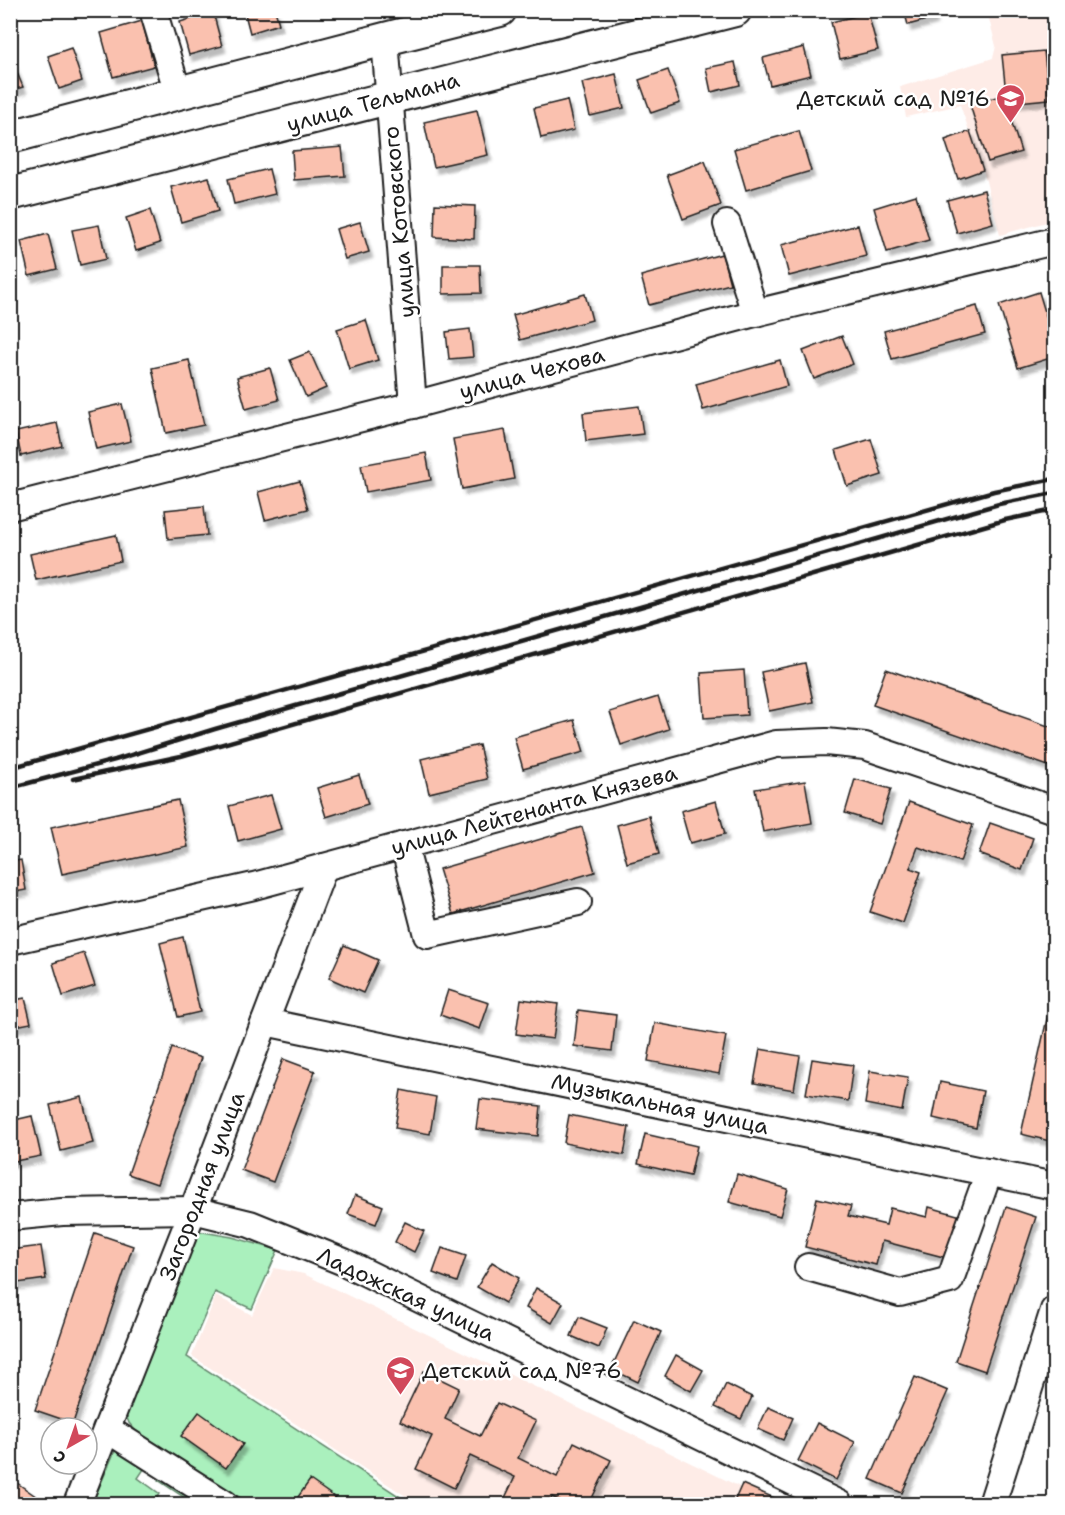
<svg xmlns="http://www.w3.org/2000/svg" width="1065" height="1515" font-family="'Shantell Sans',sans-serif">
	<defs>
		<filter id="shadow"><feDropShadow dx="3.5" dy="6" stdDeviation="1.5" flood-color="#0004"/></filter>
	</defs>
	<rect width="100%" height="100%" fill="#fff"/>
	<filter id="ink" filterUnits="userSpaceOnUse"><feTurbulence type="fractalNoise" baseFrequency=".0167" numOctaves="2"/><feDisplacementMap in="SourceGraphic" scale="12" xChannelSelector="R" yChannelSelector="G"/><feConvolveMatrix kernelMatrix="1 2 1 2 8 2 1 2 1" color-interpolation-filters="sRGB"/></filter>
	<g filter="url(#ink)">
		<g fill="#feece7">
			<polygon points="987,11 1054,11 1054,220 1000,235 983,170 960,105 906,117 900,87 993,58 996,46"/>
			<polygon points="274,1268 304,1274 740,1487 733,1504 418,1504 192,1356 216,1296 252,1315"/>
		</g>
		<g fill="#aaf0bd" stroke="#63866c" stroke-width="1.5">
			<polygon points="197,1231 232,1237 278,1250 252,1309 215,1292 187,1357 411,1504 250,1504 136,1431 129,1423 124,1410"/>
			<polygon points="117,1446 210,1504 194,1504 158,1480 160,1475 146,1466 138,1478 160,1494 153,1504 92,1504"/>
		</g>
		<g fill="#fac1af" stroke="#1c1c1c" stroke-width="1.5" filter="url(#shadow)">
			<polygon points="244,10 275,10 279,24 250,33"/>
			<polygon points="904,10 932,10 934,18 908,25"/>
			<polygon points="213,12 222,46 189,55 180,22"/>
			<polygon points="868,13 878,50 840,59 831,22"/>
			<polygon points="142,21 154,66 113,77 101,33"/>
			<polygon points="804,47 811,75 770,85 763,58"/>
			<polygon points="71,48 82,81 59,89 48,56"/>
			<polygon points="1044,51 1049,99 1007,103 1002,55"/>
			<polygon points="10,56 23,87 10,91"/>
			<polygon points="735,62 740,85 711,92 706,68"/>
			<polygon points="668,70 680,103 651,113 639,80"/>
			<polygon points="616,74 624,108 590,116 582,83"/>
			<polygon points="1003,95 1021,152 988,162 970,105"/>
			<polygon points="567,100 574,130 541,138 534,108"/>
			<polygon points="477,110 488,155 434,167 424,122"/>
			<polygon points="799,131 811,171 746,190 734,149"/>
			<polygon points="970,131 983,170 958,179 945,140"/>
			<polygon points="342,147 345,176 294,180 292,151"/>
			<polygon points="705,161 721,205 683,219 667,175"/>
			<polygon points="269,169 275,194 234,204 228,179"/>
			<polygon points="209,177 218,211 181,222 171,187"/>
			<polygon points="984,190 993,223 957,233 947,200"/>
			<polygon points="916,195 929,240 887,252 874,208"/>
			<polygon points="435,204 475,206 474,239 434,237"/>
			<polygon points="150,210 160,243 136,251 126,218"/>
			<polygon points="360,222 369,252 345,259 336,229"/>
			<polygon points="99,225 106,259 80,265 72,230"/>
			<polygon points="858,225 866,256 789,276 781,245"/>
			<polygon points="48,234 57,269 29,276 21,241"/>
			<polygon points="722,254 730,284 649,305 641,276"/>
			<polygon points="443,265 480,265 481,293 443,294"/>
			<polygon points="1039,292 1054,342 1054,357 1018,368 999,305"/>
			<polygon points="585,294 592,320 520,340 513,315"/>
			<polygon points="977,306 985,334 892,359 884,331"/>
			<polygon points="366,320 378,360 349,369 337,329"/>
			<polygon points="470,329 473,357 449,359 446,332"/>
			<polygon points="842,336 853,364 814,379 803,351"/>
			<polygon points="310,352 326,388 306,397 290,360"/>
			<polygon points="189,360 204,425 166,433 152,368"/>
			<polygon points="780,360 787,386 703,410 696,384"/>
			<polygon points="270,368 279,400 246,409 237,377"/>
			<polygon points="122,404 131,441 96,449 88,412"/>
			<polygon points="639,406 643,434 586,441 583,413"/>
			<polygon points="57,423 62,446 21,456 16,432"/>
			<polygon points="505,430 514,479 462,489 453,439"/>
			<polygon points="871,439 882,475 847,486 836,450"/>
			<polygon points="426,453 431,480 366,492 361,465"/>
			<polygon points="300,481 308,509 265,520 258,492"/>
			<polygon points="204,506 207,535 168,539 165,510"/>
			<polygon points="116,535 121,561 36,580 30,554"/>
			<polygon points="805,663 813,702 769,711 761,672"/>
			<polygon points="886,669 1054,728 1054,768 873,705"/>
			<polygon points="744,670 747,715 704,718 701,673"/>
			<polygon points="658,697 669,729 621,745 610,712"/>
			<polygon points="574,720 584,752 523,769 514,737"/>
			<polygon points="479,745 487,779 429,793 421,759"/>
			<polygon points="359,775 368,804 326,817 317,788"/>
			<polygon points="855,779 891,789 880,824 845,813"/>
			<polygon points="805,781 812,823 763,832 755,789"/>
			<polygon points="271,795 281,829 238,841 229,806"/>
			<polygon points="178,800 188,847 62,874 51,827"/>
			<polygon points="716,801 725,834 690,843 681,811"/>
			<polygon points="909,802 973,825 960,862 918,847 910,868 921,872 903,923 870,912"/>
			<polygon points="649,816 659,854 627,863 617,825"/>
			<polygon points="990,823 1033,838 1022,870 979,854"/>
			<polygon points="582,827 595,872 453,914 439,869"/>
			<polygon points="21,860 26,890 10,893 10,862"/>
			<polygon points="183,937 200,1012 178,1017 160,943"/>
			<polygon points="344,945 378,960 363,993 329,978"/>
			<polygon points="84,953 95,986 63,996 53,963"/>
			<polygon points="448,990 489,1003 480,1029 440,1015"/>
			<polygon points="25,998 31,1023 10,1027 10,1001"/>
			<polygon points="521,999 558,1004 553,1039 516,1034"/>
			<polygon points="1051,1001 1054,1002 1054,1142 1021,1134"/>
			<polygon points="578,1010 616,1015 612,1051 574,1046"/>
			<polygon points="655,1023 726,1036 719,1074 648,1061"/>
			<polygon points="172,1048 201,1058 157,1184 128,1174"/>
			<polygon points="760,1049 800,1056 794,1090 754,1083"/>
			<polygon points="283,1059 315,1071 273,1182 241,1170"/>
			<polygon points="812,1059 853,1065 848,1101 806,1094"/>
			<polygon points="870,1071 908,1077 902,1111 865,1104"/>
			<polygon points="940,1082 983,1091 976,1128 933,1118"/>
			<polygon points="401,1090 436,1097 430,1134 395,1128"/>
			<polygon points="82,1097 93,1143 61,1151 50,1105"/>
			<polygon points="480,1099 541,1106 538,1136 476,1129"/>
			<polygon points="569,1115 629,1127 624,1155 564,1143"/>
			<polygon points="32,1116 41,1156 10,1162 10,1121"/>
			<polygon points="645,1134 697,1146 690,1176 638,1164"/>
			<polygon points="737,1174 788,1189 780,1216 729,1202"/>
			<polygon points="355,1195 383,1206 376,1224 348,1214"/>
			<polygon points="817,1198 851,1206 848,1216 886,1225 890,1208 927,1217 929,1207 961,1216 951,1259 882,1241 876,1265 805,1247"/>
			<polygon points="1006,1207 1036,1217 985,1371 956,1361"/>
			<polygon points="405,1222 424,1231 414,1252 395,1242"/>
			<polygon points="95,1233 133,1246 73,1423 35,1410"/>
			<polygon points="41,1246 46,1279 10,1284 10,1250"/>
			<polygon points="442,1248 466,1256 457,1282 433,1273"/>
			<polygon points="492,1262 519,1278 505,1303 477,1287"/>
			<polygon points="536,1288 563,1303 552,1323 526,1308"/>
			<polygon points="579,1317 607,1328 599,1348 571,1336"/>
			<polygon points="634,1320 661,1332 638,1382 611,1369"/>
			<polygon points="676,1355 703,1370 691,1391 665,1376"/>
			<polygon points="424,1371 459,1388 445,1419 480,1436 497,1403 536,1421 518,1458 557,1477 574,1442 611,1460 589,1504 568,1504 552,1497 548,1504 502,1504 515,1477 470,1456 454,1488 416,1469 432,1436 400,1421"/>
			<polygon points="915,1377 948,1391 902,1493 870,1479"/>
			<polygon points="726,1384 752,1397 741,1419 715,1407"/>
			<polygon points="768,1407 793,1418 783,1440 758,1429"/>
			<polygon points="199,1412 243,1444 226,1468 181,1436"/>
			<polygon points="817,1423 855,1442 836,1480 798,1461"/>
			<polygon points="10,1478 47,1504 10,1504"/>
			<polygon points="310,1480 344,1504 293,1504"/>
			<polygon points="742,1484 788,1504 733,1504"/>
		</g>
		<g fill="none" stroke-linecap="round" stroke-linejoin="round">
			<defs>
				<g id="minor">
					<polyline points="153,10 178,93"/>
					<polyline points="385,39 413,405"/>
					<polyline points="727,224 755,313"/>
					<polyline points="10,507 413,405 755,313 1054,241"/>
					<polyline points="404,845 427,935 578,902"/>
					<polyline points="10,941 254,886 776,744 826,742 865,746 1054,810"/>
					<polyline points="265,1022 1054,1186"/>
					<polyline points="10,1217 62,1212 193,1210 250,1224 344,1262 839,1504"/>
					<polyline points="808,1267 900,1293 950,1280 989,1172"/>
					<polyline points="107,1429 225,1504"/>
					<polyline points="77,1504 193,1210 324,867"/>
					<polyline points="992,1504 1054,1310"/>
				</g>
				<g id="major">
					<polyline points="10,137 385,39 500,10"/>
					<polyline points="10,194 735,10"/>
				</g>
			</defs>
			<use href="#minor" stroke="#1c1c1c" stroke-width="30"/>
			<use href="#major" stroke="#1c1c1c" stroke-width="36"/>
			<use href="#minor" stroke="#fff" stroke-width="26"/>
			<use href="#major" stroke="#fff" stroke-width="32"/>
			<g stroke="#1c1c1c" stroke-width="4.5">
				<polyline points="10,768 994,491 1054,479"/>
				<polyline points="73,779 181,756 1005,520 1054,510"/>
				<polyline points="10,788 115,760 215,729 999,504 1054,493"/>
			</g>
		</g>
	</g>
	<defs>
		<symbol id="school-pin" viewBox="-11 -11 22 30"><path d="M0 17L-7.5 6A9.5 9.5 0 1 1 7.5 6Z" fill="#d1495b" stroke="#fff"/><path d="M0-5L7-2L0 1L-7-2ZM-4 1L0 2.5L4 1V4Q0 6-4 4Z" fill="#fff"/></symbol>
	</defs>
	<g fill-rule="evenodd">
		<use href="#school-pin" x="994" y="82" width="33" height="45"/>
		<use href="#school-pin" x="384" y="1354" width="33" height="45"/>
	</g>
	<g text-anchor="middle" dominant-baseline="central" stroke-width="5" stroke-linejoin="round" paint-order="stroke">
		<g font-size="22" fill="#1c1c1c" stroke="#fff" text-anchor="end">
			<text x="990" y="98">Детский сад №16</text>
			<text x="422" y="1370" text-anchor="start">Детский сад №76</text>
		</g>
		<g font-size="22" fill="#1c1c1c" stroke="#fff">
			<text transform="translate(373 102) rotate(-15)">улица Тельмана</text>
			<text transform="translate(399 222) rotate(-95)">улица Котовского</text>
			<text transform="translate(532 373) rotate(-15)">улица Чехова</text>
			<text transform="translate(534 810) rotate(-15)">улица Лейтенанта Князева</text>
			<text transform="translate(660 1104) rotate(12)">Музыкальная улица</text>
			<text transform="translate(202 1186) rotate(-69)">Загородная улица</text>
			<text transform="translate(406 1294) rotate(25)">Ладожская улица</text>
		</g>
	</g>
	<rect width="1065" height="1515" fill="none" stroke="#fff" stroke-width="36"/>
	<rect x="18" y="18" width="1029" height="1479" fill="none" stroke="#1c1c1c" stroke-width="2" filter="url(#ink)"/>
	<g transform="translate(69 1446) rotate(220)"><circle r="28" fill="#ffffff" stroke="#a4a4a4" stroke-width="1.5"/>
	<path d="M0-4.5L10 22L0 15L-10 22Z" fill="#d1495b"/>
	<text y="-9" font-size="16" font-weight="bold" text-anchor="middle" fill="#1c1c1c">С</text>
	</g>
</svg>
